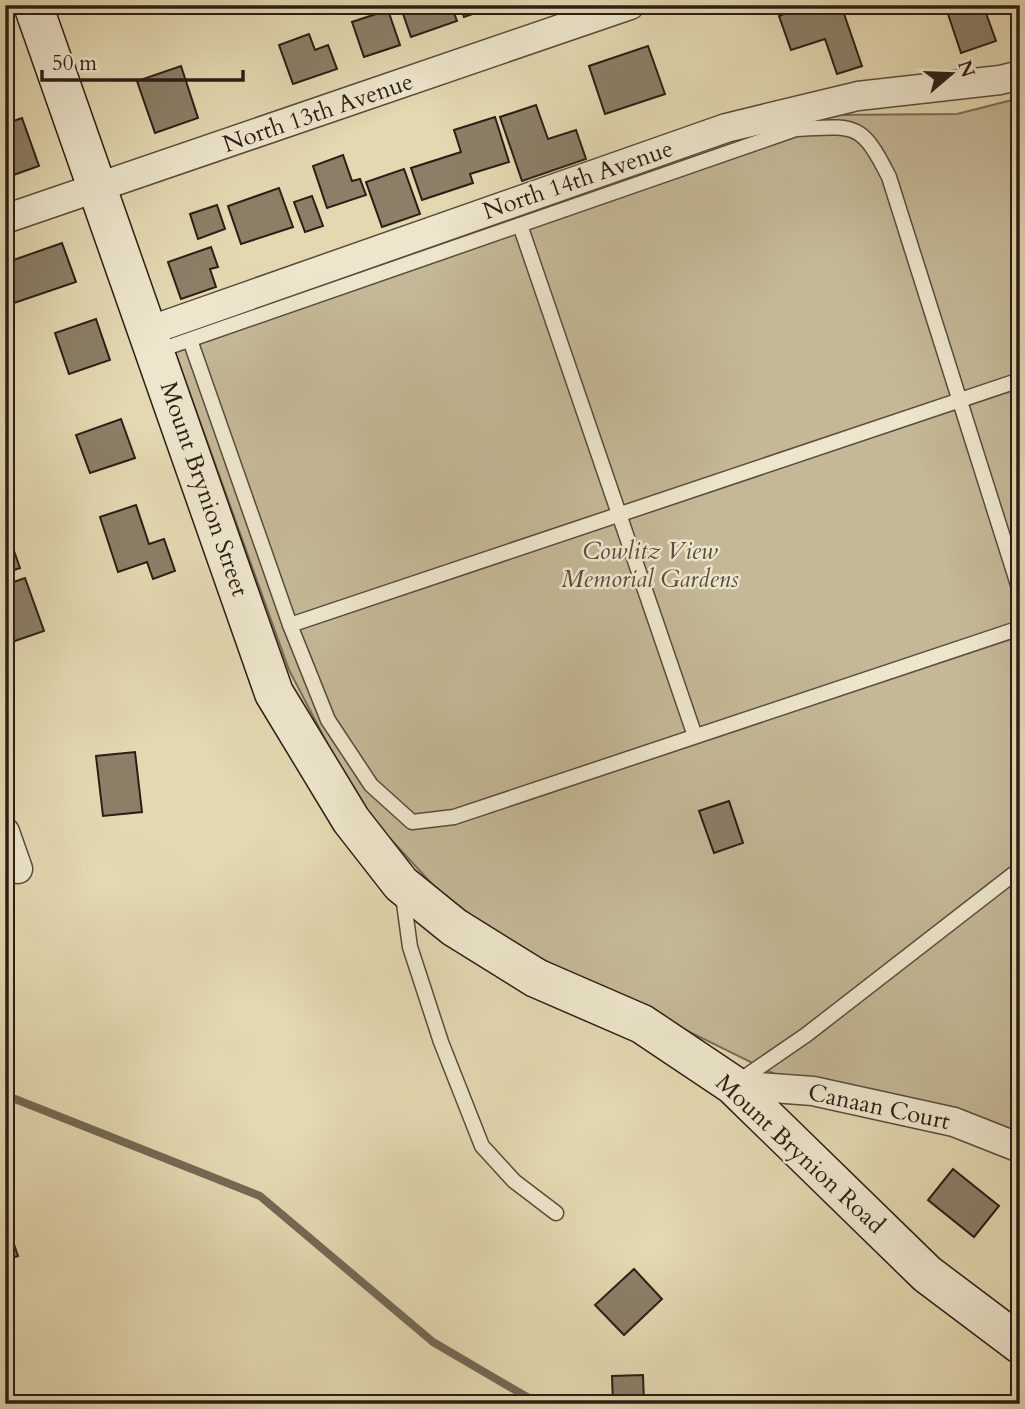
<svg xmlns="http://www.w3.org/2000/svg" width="1025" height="1409" font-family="Cardo,serif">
	<rect width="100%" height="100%" fill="#e3d8b0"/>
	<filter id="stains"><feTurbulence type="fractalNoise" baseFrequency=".00286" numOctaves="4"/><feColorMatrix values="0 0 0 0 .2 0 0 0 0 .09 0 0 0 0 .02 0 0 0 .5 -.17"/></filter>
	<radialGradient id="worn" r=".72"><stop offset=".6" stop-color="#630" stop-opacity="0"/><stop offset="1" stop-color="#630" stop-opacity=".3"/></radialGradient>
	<polygon fill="#c4b896" stroke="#786b56" stroke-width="2" points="1020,98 1020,1133 785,1079 489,933 432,884 360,806 289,670 170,338 827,115 957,114"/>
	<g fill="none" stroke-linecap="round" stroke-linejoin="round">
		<polyline stroke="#746854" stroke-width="8" points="5,1095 260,1196 433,1342 539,1404"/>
	</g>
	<g fill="#8b7f67" stroke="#2b1e17" stroke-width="2">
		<polygon points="400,5 451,5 457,21 411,37"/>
		<polygon points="460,5 499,5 464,17"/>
		<polygon points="809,5 826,5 828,13 842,8 862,66 837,74 825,39 791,50 779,16"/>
		<polygon points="945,5 983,5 996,41 961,53"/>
		<polygon points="388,10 400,45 364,57 352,22"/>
		<polygon points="309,34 315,50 328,45 337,69 293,84 279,45"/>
		<polygon points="648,46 665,94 605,114 589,66"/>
		<polygon points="5,63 14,87 5,90"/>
		<polygon points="181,66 198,118 155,133 137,81"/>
		<polygon points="536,105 548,139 576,130 586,159 522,181 500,117"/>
		<polygon points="495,117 509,162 470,174 473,183 422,200 411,168 461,152 454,130"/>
		<polygon points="22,118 39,166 5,178 5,124"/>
		<polygon points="343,155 352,181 360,179 366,195 327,208 313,166"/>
		<polygon points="404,169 420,214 382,227 366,182"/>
		<polygon points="279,188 293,227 241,244 228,206"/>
		<polygon points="312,196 323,226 305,232 294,202"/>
		<polygon points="217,205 225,229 198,239 190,214"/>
		<polygon points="62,243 76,282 5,306 5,263"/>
		<polygon points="211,247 218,267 210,269 216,287 181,299 168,262"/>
		<polygon points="96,319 110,360 69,374 55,333"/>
		<polygon points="121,419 135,458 90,473 76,435"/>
		<polygon points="5,481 12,502 5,505"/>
		<polygon points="136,505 149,544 164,539 175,571 153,579 147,562 118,572 100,517"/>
		<polygon points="5,525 20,568 5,573"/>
		<polygon points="25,578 44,631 6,644 5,585"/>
		<polygon points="135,752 142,812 103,816 96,756"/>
		<polygon points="729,801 743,843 714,853 699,811"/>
		<polygon points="953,1169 999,1206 974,1237 928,1200"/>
		<polygon points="5,1218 18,1256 5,1260"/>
		<polygon points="634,1269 662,1299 624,1335 595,1305"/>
		<polygon points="643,1375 644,1404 613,1404 612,1376"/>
	</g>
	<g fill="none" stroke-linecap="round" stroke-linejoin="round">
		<defs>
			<g id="lane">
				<polyline points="520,225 695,736"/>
				<polyline points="190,340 290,625 328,720 371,785 412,822 454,817 1020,628"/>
				<path d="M157 351 796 129C855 126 861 121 889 177L1020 591"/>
				<polyline points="290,625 1020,380"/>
				<polyline points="403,896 410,947 441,1042 482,1146 514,1181 556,1213"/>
				<polyline points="736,1083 806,1035 1020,869"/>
			</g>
			<g id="street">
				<polyline points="5,219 630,5"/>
				<polyline points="148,331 726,128 858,96 1000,80 1020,75"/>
				<polyline points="5,832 18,869"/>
				<polyline points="733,1085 813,1091 954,1122 1020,1148"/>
			</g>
			<polyline id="secondary" points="33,5 274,693 351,820 401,884 454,927 536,978 642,1024 733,1085 927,1274 1020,1344"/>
		</defs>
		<use href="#lane" stroke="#594c3d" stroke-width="17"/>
		<use href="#street" stroke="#594c3d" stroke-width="31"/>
		<use href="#secondary" stroke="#2b1e17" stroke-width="41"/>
		<use href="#lane" stroke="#ede6cc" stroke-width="14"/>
		<use href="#street" stroke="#ede6cc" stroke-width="28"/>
		<use href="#secondary" stroke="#ede6cc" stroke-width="38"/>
	</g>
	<g text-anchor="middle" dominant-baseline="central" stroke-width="5" stroke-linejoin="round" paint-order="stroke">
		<g font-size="24" fill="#2b1e17" stroke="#ede6cc">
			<text transform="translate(318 113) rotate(-19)">North 13th Avenue</text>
			<text transform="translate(578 180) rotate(-19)">North 14th Avenue</text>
			<text transform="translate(204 489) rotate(71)">Mount Brynion Street</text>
			<text transform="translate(879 1107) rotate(12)">Canaan Court</text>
			<text transform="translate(800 1154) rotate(43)">Mount Brynion Road</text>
		</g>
		<g font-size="24" font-style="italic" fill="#594c3d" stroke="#ede6cc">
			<text x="650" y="551">Cowlitz View<tspan x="650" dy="28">Memorial Gardens</tspan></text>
		</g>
	</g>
	<rect width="1025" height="1409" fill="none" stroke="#e3d8b0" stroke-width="28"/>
	<rect x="7" y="7" width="1011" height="1395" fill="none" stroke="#2b1e17" stroke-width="3.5"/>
	<rect x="14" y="14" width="997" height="1381" fill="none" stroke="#2b1e17" stroke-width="2"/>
	<g transform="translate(951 74) rotate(71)" stroke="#ede6cc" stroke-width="5" paint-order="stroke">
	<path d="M0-5L12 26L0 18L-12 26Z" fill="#2b1e17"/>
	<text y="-10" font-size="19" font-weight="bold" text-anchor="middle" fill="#2b1e17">N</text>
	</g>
	<path d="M42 70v10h201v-10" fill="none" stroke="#2b1e17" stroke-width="3.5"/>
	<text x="52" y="70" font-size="21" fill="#2b1e17" stroke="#ede6cc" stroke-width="5" paint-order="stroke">50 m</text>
	<rect width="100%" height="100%" filter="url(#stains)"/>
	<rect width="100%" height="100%" fill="url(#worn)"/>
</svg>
